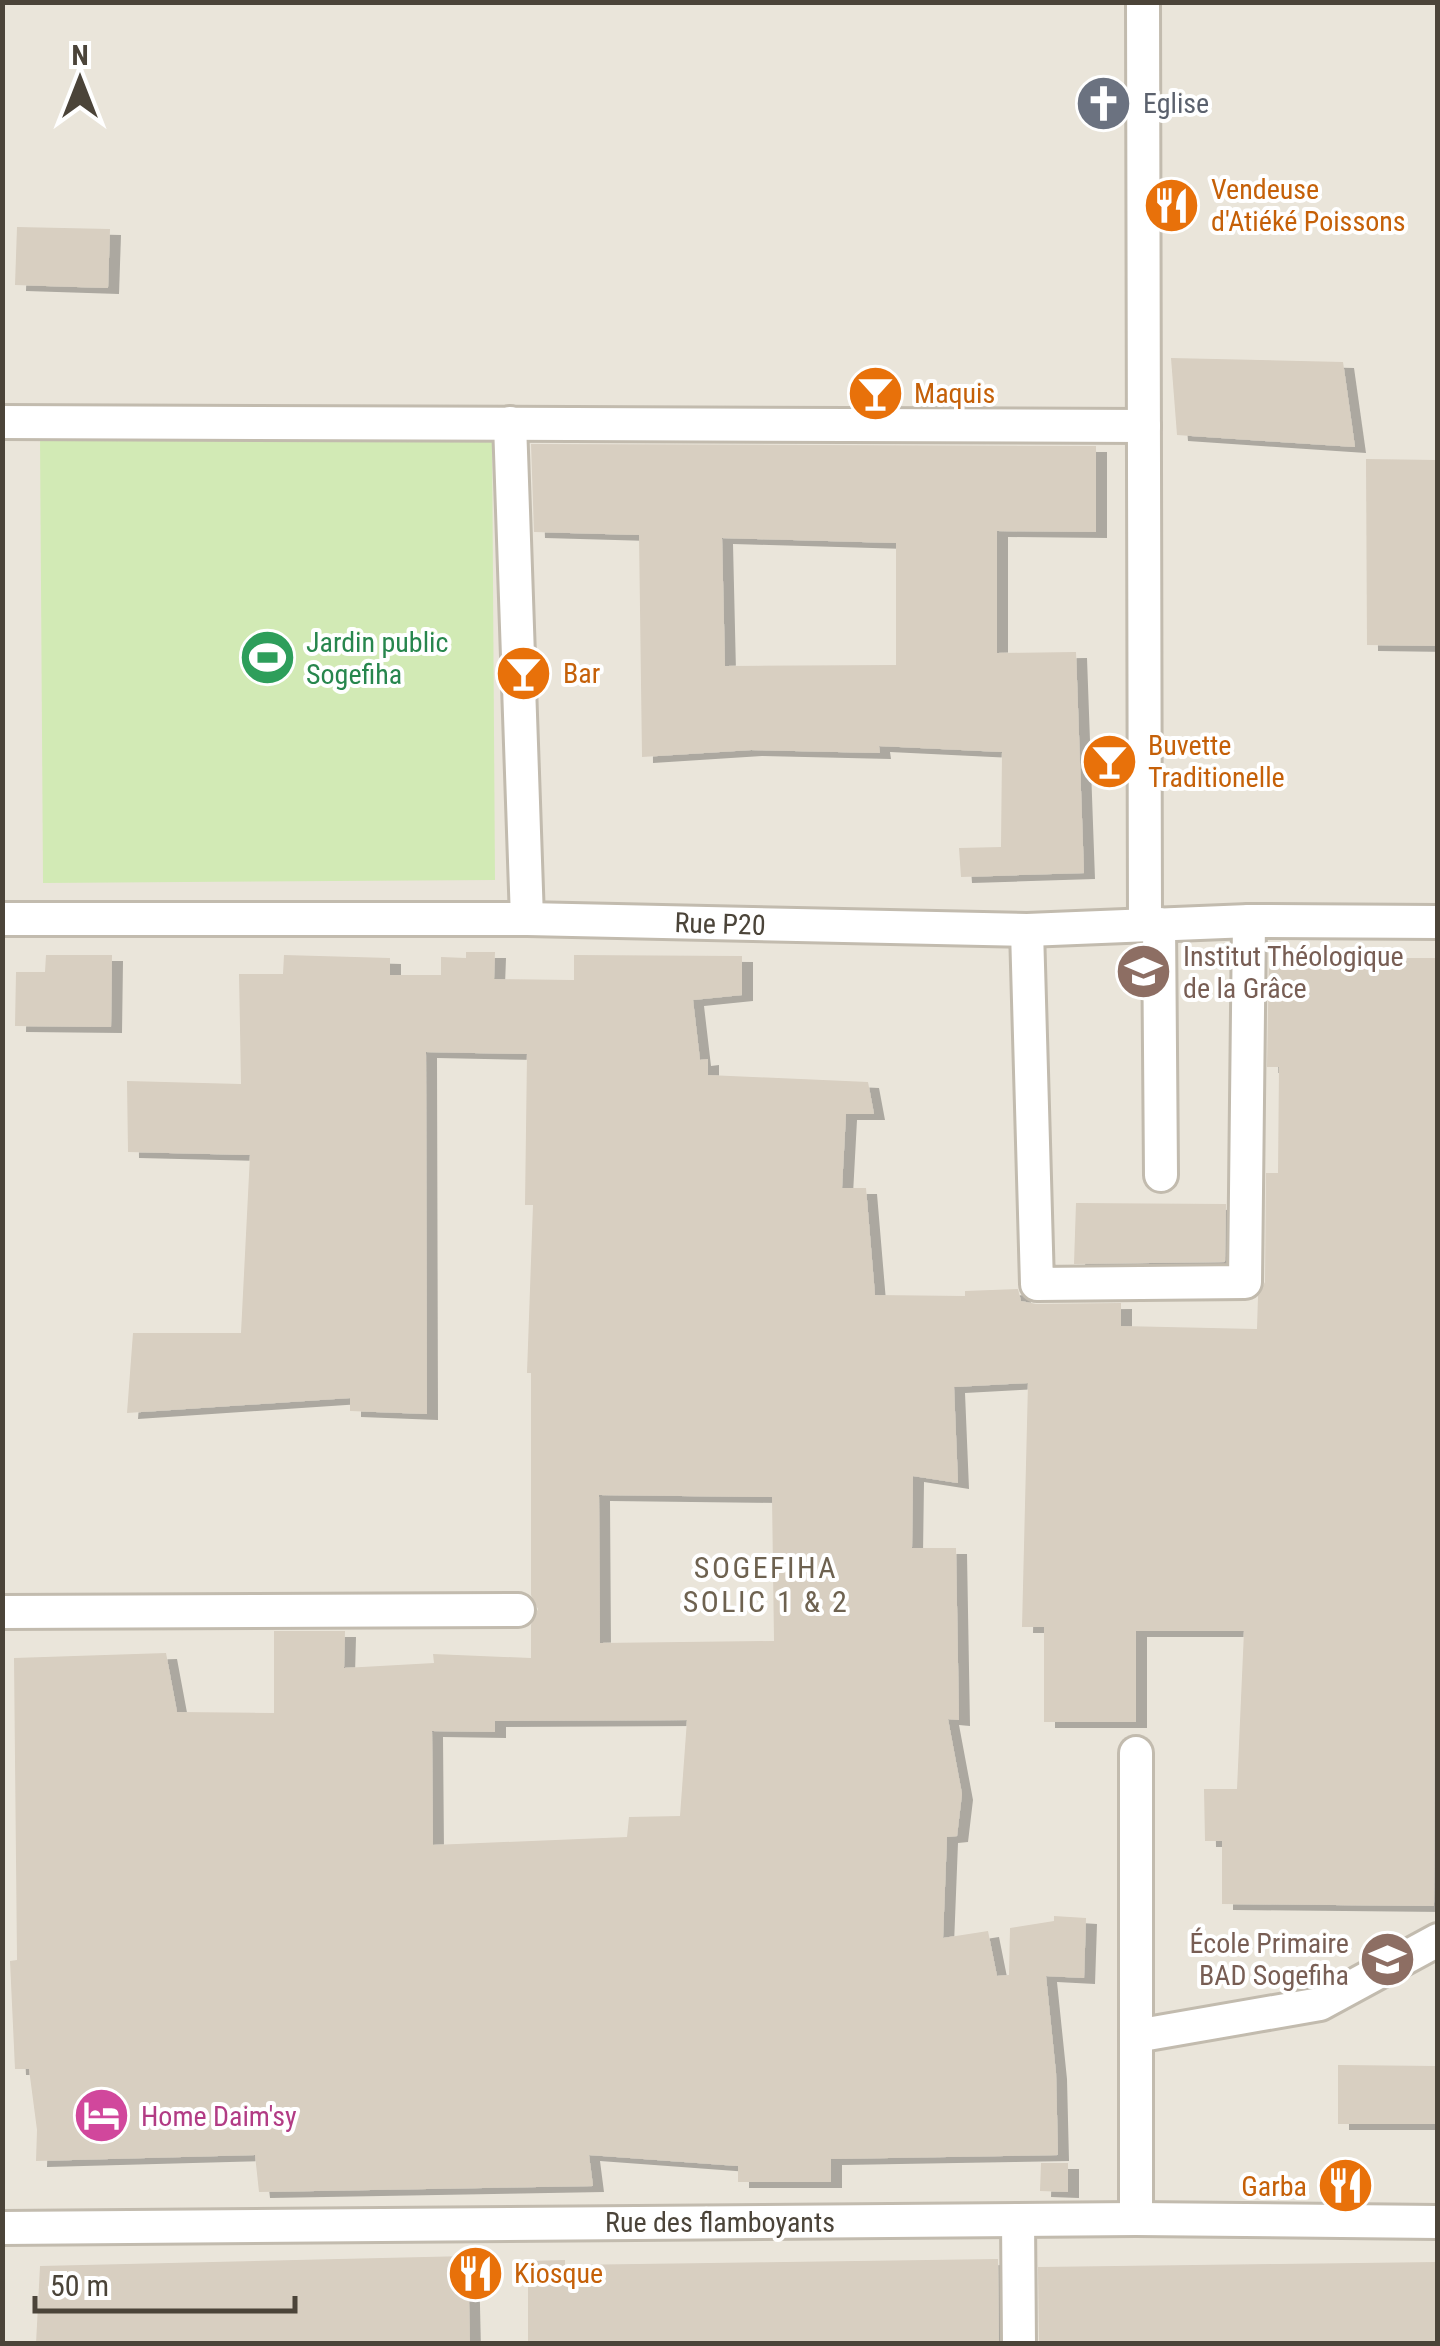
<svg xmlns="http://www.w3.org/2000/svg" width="1440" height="2346" font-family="'Roboto Condensed',sans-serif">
	<defs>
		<filter id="shadow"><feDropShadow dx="11" dy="6" stdDeviation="0" flood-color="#0004"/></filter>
	</defs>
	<rect width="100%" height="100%" fill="#f6f3ec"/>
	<rect fill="#eae5da" x="3" y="3" width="1434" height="2340"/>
	<polygon fill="#d2eab5" points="492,433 495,880 43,883 40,436"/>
	<g fill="#d8cfc1" fill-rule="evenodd" filter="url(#shadow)">
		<polygon points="17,227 110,229 108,288 15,285"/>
		<polygon points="1171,358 1343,362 1355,447 1177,435"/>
		<path d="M531 444 1096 446V532L997 531V653L1076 652 1084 873 961 877 959 848 1001 847 1002 752 879 746 880 753 751 750 642 757 639 535 534 532ZM722 538 896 543V665L725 666Z"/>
		<polygon points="1366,459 1438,460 1438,646 1367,645"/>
		<path d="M466 952H495L494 979 574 980V955L742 956V995L693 1000 700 1060 708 1059V1075L868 1082 874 1114H846L842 1188H866L875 1295 965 1296V1291L1018 1289 1021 1301 1036 1304 1121 1303V1326L1257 1329 1258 1296 1265 1282 1266 1173H1278L1279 1067H1267L1269 958H1438L1434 1906 1222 1904V1841H1205L1204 1789H1237L1244 1631H1136V1722H1044V1627H1022L1028 1383 954 1387 958 1483 913 1476 912 1548H956L959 1720 948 1719 962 1794 957 1836 947 1837 943 1938 988 1931 997 1976 1009 1975 1010 1928 1054 1921V1916L1086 1918 1084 1978 1046 1976 1056 2073 1058 2155 831 2159V2182H738V2166L589 2155 593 2186 259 2192 255 2155 36 2161 37 2130 29 2069H15L10 1961 17 1960 14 1658 166 1653 177 1712 274 1713V1631H345L344 1668 434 1663 433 1654 531 1658V1625L538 1609 531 1595V1373H527L533 1205H525L527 1054 426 1052 427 1414 350 1411V1398L127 1413 133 1333H241L250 1155 128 1152 127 1081 241 1084 239 974H283L284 955 390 958V975H441V957L466 958ZM599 1495 772 1497 774 1641 600 1643ZM687 1720 680 1816 629 1817 627 1837 433 1845 432 1731 495 1732V1721Z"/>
		<polygon points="46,955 112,955 111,1027 15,1026 16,972 45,972"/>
		<polygon points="1076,1203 1226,1204 1225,1262 1074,1264"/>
		<polygon points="1338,2065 1438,2066 1438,2124 1338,2124"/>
		<polygon points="1041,2163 1068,2163 1068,2192 1040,2191"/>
		<polygon points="468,2256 470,2344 36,2344 40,2266"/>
		<polygon points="998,2259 999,2344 528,2344 528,2261 565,2260 565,2265"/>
		<polygon points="1438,2262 1438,2344 1039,2344 1038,2267"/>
	</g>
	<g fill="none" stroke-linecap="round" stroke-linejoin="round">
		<defs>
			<g id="minor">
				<polyline points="1143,2 1145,924"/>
				<polyline points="2,422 1144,426"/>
				<polyline points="510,423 527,919"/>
				<polyline points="2,919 527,919 1027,930 1249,921 1438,922"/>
				<polyline points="1159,924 1161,1175"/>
				<polyline points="1027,930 1037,1284 1245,1282 1249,921"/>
				<polyline points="2,1612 518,1610"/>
				<polyline points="1136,1753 1136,2219"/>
				<polyline points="1136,2036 1320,2004 1438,1940"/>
				<polyline points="1018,2220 1019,2344"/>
				<polyline points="2,2228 1136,2219 1438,2222"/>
			</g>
		</defs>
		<use href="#minor" stroke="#c2bbae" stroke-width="38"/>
		<use href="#minor" stroke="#fff" stroke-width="32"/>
	</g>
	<defs>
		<symbol id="church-disc" viewBox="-11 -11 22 22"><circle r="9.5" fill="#6b7280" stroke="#fff"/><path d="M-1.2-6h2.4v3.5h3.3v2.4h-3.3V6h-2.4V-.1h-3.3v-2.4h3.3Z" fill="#fff"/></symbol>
		<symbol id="restaurant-disc" viewBox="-11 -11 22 22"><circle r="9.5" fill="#e8710a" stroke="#fff"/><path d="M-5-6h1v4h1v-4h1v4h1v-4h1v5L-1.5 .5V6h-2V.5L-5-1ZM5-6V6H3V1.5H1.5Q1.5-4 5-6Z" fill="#fff"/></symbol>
		<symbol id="bar-disc" viewBox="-11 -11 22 22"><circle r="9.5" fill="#e8710a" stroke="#fff"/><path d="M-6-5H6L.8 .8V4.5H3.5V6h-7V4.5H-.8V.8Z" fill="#fff"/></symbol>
		<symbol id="stadium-disc" viewBox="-11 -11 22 22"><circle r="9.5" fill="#2e9e5b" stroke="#fff"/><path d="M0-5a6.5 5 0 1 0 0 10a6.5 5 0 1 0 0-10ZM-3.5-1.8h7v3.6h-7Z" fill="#fff"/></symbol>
		<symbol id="university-disc" viewBox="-11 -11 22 22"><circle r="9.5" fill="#8d6e63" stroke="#fff"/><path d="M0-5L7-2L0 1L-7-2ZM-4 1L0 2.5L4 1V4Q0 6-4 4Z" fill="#fff"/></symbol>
		<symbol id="school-disc" viewBox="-11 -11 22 22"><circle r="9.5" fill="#8d6e63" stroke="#fff"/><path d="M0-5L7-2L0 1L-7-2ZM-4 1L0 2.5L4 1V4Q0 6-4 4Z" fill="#fff"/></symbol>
		<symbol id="hotel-disc" viewBox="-11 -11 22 22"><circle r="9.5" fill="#d1479c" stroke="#fff"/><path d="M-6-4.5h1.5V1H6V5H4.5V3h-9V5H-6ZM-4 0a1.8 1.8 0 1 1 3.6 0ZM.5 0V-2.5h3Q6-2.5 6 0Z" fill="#fff"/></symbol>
	</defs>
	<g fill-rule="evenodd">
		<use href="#church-disc" x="1072" y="72" width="63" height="63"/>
		<use href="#restaurant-disc" x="1140" y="174" width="63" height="63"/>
		<use href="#bar-disc" x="844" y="362" width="63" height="63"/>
		<use href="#stadium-disc" x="236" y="626" width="63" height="63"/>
		<use href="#bar-disc" x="492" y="642" width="63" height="63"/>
		<use href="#bar-disc" x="1078" y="730" width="63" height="63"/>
		<use href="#university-disc" x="1112" y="940" width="63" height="63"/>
		<use href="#school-disc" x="1356" y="1928" width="63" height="63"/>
		<use href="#hotel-disc" x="70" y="2084" width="63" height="63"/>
		<use href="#restaurant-disc" x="1314" y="2154" width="63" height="63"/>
		<use href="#restaurant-disc" x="444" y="2242" width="63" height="63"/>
	</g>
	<g text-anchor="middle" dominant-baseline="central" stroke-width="8" stroke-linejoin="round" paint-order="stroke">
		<g font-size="28" fill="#5b616d" stroke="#fff" text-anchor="start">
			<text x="1143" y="103">Eglise</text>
		</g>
		<g font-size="28" fill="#c56008" stroke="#fff" text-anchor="start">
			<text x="1211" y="189">Vendeuse<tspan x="1211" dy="32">d'Atiéké Poissons</tspan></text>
			<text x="914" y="393">Maquis</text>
			<text x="563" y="673">Bar</text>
			<text x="1148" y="745">Buvette<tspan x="1148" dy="32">Traditionelle</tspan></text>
			<text x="1307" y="2186" text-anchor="end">Garba</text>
			<text x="514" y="2273">Kiosque</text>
		</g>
		<g font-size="28" fill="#27864d" stroke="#fff" text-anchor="start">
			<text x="306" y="642">Jardin public<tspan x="306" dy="32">Sogefiha</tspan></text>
		</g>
		<g font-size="28" fill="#4b4439" stroke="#fff">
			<text transform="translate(720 924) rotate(2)">Rue P20</text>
			<text x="720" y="2222">Rue des flamboyants</text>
		</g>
		<g font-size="28" fill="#785e54" stroke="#fff" text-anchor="start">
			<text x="1183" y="956">Institut Théologique<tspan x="1183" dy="32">de la Grâce</tspan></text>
			<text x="1349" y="1943" text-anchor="end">École Primaire<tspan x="1349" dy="32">BAD Sogefiha</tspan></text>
		</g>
		<g font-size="28" fill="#b23c85" stroke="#fff" text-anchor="start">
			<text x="141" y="2116">Home Daim'sy</text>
		</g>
		<g font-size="30" letter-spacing="2.5" fill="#6e6250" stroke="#fff">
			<text x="766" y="1567">SOGEFIHA<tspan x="766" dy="34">SOLIC 1 &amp; 2</tspan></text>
		</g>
	</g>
	<rect width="1440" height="2346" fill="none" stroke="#4b4439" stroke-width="10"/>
	<g transform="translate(80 80)" stroke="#ffffff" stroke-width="8" paint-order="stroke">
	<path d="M0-8L18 38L0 25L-18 38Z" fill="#4b4439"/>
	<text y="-15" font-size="28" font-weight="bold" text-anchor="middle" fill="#4b4439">N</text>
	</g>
	<path d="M35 2296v15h260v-15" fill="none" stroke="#4b4439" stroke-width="5"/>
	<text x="50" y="2296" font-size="30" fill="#4b4439" stroke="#ffffff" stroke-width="8" paint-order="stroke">50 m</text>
</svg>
